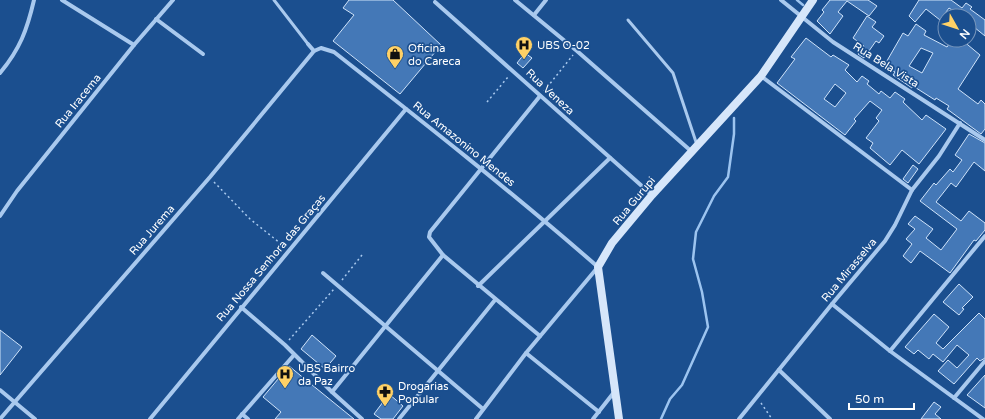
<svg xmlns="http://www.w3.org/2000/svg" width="985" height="419" font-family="'Varela Round',sans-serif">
	<rect width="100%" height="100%" fill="#1b4f8f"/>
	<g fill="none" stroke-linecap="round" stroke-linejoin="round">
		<g stroke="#9cc4f0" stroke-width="2.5">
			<polyline points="797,0 803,5"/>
			<polyline points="661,419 670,399 682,385 708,327 702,292 693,259 696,232 714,196 728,177 734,134 734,118"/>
		</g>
	</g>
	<g fill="#4478b7" stroke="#cfe3fa" fill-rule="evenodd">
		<polygon points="349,0 393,0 441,45 400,94 333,41 354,15 343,8"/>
		<polygon points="830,0 868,0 877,6 869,16 847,1 838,12 843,16 830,34 817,21 824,12 822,10"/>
		<polygon points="919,0 951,0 962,8 966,3 972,7 970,9 985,20 985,36 969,23 969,16 957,16 958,14 949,8 940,20 926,9 915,22 909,16"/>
		<polygon points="867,16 876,22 872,27 884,36 879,43 876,41 864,58 858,54 864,46 853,38"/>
		<path d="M916 24 926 31 924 35 947 47 952 40H962L980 55 958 89 978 104 981 100 985 104V129L981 134 947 109 949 106 936 98 935 100 913 86 912 88 893 75 895 72 884 66 903 33 908 36ZM921 48 933 53 922 73 909 66Z"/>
		<path d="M806 38 831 57 833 55 849 65 845 70 857 82 862 76 869 81 867 84 879 94 881 91 890 98 895 92 905 99 903 102 922 120 926 115 946 129 919 164 902 150 890 165 870 148 873 143 866 138 879 121 876 118 882 110 870 101 854 119 856 121 845 135 777 83 795 59 791 57ZM835 84 846 93 835 107 824 99Z"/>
		<polygon points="525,53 532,58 523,68 517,63"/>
		<polygon points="969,134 985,143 985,171 974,162 956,187 951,183 936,202 961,221 969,211 985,223 985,230 976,241 974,240 950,273 920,251 911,263 903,256 912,244 906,239 915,229 908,224 915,216 933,229 926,238 941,250 957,229 920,201 934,183 936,185 950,169 953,172 962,160 955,155"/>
		<polygon points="913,165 918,169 908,183 903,179"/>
		<polygon points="959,284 973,297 962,308 964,309 959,315 943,302"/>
		<polygon points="979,313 985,319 985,358 980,361 977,358 954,384 938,371 948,360 957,368 969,355 957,345 943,362 933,354 929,359 918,350 914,354 905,347 934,314 949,327 936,343 943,349"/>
		<polygon points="0,330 22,347 0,375"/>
		<polygon points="312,335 336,356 325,369 301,349"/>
		<polygon points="289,366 306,380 354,419 275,419 281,412 263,397"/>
		<polygon points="985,375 985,408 967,395"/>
		<polygon points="389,394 403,406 393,419 381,419 374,414"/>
		<polygon points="934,402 941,407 935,414 941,419 921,419"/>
	</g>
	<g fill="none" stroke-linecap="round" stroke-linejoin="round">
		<g stroke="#a9c9ee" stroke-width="1.5" stroke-dasharray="2 3" stroke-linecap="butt">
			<polyline points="544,91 573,55"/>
			<polyline points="487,102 508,77"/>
			<polyline points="214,182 250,219 285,247"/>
			<polyline points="342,280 362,255"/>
			<polyline points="289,340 334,289"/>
			<polyline points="761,403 772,419"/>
		</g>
		<g stroke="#a9c9ee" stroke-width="3">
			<polyline points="274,0 308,44"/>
			<polyline points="628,20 673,73 697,145"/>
		</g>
		<g stroke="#a9c9ee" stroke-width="4">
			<polyline points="62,0 134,45"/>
			<polyline points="515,0 577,51 691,151"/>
			<polyline points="781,0 833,42 985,140"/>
			<polyline points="435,2 652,195"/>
			<polyline points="534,15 546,0"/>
			<polyline points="156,19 203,54"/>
			<polyline points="308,44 314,51"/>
			<path d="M0 73C20 49 27 30 34 0"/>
			<polyline points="761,76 912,190"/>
			<polyline points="540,96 430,232 429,237 443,255 540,336"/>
			<polyline points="0,216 17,191 134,45 173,0"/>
			<polyline points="323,273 483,409"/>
			<polyline points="478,286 610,158"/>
			<polyline points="832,304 890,351 983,419"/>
			<polyline points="241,307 285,345 332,392 362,419"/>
			<polyline points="890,351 985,236"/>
			<polyline points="526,353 599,412"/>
			<polyline points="779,370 830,419"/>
			<polyline points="0,390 35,419"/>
			<polyline points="332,392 443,255"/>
			<polyline points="954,398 985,361"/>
			<polyline points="242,414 248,419"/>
			<path d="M0 419 210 177 314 51 321 48 334 52C423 122 512 192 598 267L526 353 476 419"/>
			<polyline points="150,419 406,109"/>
			<polyline points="238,419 294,355"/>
			<polyline points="399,419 495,300"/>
			<polyline points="593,419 615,391"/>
			<polyline points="739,419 832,304 885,241 895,225 912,190 939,156 960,123"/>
		</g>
		<polyline stroke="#d6e6fa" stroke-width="8" points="619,419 598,267 612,243 652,195 761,76 813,0"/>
	</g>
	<defs>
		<symbol id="hospital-pin" viewBox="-11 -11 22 30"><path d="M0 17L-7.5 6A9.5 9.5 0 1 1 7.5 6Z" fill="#ffd166" stroke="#1b4f8f"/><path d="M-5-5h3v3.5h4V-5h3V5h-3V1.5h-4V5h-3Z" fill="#111"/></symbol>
		<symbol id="shop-pin" viewBox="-11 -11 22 30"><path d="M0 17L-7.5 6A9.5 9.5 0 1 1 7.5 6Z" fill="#ffd166" stroke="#1b4f8f"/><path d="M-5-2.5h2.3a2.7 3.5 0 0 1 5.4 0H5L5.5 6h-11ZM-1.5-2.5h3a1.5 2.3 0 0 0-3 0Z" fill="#111"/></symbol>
		<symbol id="pharmacy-pin" viewBox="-11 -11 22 30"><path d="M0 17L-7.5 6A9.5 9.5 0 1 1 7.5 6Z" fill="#ffd166" stroke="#1b4f8f"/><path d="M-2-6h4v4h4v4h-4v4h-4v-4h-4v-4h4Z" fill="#111"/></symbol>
	</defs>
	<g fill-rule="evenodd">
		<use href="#hospital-pin" x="514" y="35" width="20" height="27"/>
		<use href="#shop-pin" x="385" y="44" width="20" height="27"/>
		<use href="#hospital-pin" x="275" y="364" width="20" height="27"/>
		<use href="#pharmacy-pin" x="375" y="382" width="20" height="27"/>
	</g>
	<g text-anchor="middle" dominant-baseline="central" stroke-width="3.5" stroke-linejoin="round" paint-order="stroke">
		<g font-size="11" fill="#fff" stroke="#1b4f8f" text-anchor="start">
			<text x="537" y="45">UBS O-02</text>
			<text x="408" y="48">Oficina<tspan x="408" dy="13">do Careca</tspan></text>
			<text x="298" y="368">UBS Bairro<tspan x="298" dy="13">da Paz</tspan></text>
			<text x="398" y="386">Drogarias<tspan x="398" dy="13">Popular</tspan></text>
		</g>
		<g font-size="11" fill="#fff" stroke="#1b4f8f">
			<text transform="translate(886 65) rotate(32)">Rua Bela Vista</text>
			<text transform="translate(550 92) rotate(43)">Rua Veneza</text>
			<text transform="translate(78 101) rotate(-51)">Rua Iracema</text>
			<text transform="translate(464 144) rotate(39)">Rua Amazonino Mendes</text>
			<text transform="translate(634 201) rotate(-50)">Rua Gurupi</text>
			<text transform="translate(152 230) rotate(-49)">Rua Jurema</text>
			<text transform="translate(271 258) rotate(-50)">Rua Nossa Senhora das Graças</text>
			<text transform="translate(849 270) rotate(-50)">Rua Mirasselva</text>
		</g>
	</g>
	<g transform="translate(957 28) rotate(129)"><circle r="19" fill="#1b4f8f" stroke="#7695bc"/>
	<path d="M0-3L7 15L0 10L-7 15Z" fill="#ffd166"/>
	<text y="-6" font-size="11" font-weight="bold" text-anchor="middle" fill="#ffffff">N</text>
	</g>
	<path d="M849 403v6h65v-6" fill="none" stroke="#ffffff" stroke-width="2"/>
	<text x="855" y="403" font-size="12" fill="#ffffff" stroke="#1b4f8f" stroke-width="3" paint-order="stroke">50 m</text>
</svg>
